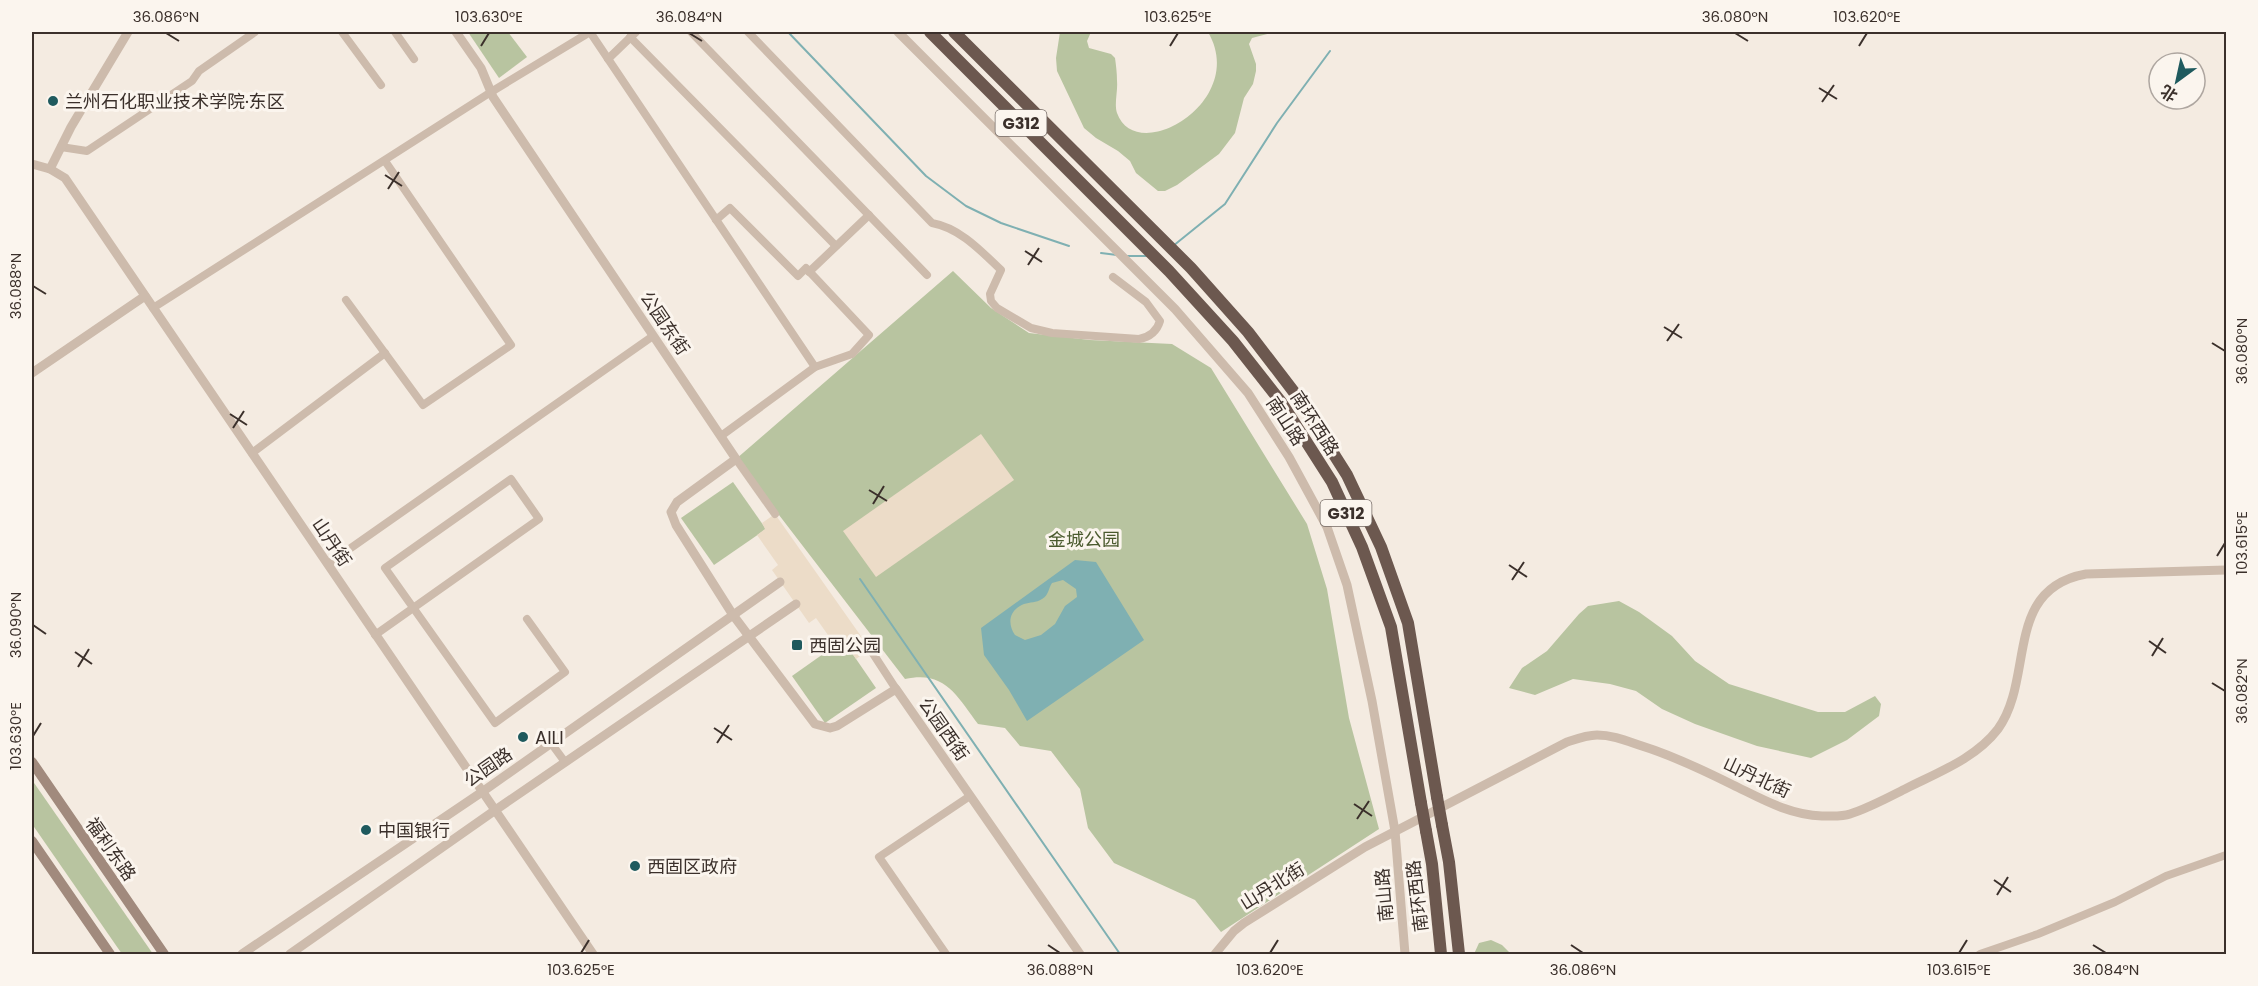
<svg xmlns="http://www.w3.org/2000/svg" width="2258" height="986" font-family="Poppins,'Noto Sans SC',sans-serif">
	<rect width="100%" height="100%" fill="#f4ebe1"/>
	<g fill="#b8c4a0">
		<polygon points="468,32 508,32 527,57 499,78"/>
		<path d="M1060 32H1091L1087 41 1089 48 1111 54 1115 58C1116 65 1117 73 1117 81 1118 91 1114 104 1117 113 1136 167 1249 102 1208 32H1275L1252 38 1249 44 1256 64V71L1253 84 1244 98 1235 133 1219 154 1177 185 1165 191H1158L1136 173 1130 161 1118 151 1096 138 1084 128 1057 71 1056 58Z"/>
		<path d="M953 271 991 308 1029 333 1090 340 1172 344 1211 368 1307 524 1327 589 1349 718 1379 829 1221 932 1195 900 1114 863 1088 828 1080 789 1051 751 1020 746 1005 728 978 724C957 696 945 670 905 679L736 459Z"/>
		<polygon points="733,482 766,529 714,565 681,518"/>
		<polygon points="1619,601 1639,612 1672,636 1695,661 1729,684 1818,712 1845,712 1875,696 1881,704 1879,716 1847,740 1811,758 1757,746 1695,724 1662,709 1636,691 1610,684 1573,679 1535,695 1509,688 1522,668 1547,651 1579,614 1588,606"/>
		<polygon points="843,640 876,688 825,723 792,676"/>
		<polygon points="32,780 153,954 122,954 32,824"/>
		<polygon points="1491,940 1502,945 1511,954 1474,954 1479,943"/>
	</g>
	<g fill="#ecdcc8">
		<polygon points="981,434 1014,480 876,577 843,531"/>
		<polygon points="775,514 870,649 856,659 843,640 835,645 816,618 809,623 772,570 778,565 757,535 765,529 762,523"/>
	</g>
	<path fill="#7fb0b2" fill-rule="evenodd" d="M1075 560 1096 562 1144 640 1027 721 1009 690 984 655 981 628ZM1063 580 1076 589 1077 597 1065 606 1055 624 1041 635 1025 640 1015 635C1007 623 1009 610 1024 604 1030 602 1036 603 1042 599 1049 595 1048 589 1052 583Z"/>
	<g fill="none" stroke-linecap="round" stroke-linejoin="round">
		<g stroke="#7fb0b2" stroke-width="2">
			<polyline points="788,32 926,176 966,206 1001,223 1069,246"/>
			<polyline points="1173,246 1225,204 1277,123 1330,51"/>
			<polyline points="1101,253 1117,255"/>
			<polyline points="1126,256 1147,256"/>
			<polyline points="860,579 1120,954"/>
		</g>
		<g stroke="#cdbbac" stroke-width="8">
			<polyline points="342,32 381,85"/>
			<polyline points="395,32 414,59"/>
			<polyline points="691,32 927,275"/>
			<path d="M748 32 932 223C960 228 981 251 1001 270L990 294 991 301 997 308 1031 328 1052 333 1139 339C1150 337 1157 331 1160 321L1146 302 1113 277"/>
			<polyline points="630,37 836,246"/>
			<polyline points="608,59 636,32"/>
			<polyline points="61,147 87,151 192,81 199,71 255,32"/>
			<polyline points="716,220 730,208 798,276 806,268 869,335 852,354 815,367 721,436"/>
			<polyline points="809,272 869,215"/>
			<polyline points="346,300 423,405 511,345 385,161"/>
			<polyline points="153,308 491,92 590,32 815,367"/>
			<polyline points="252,453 385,353"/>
			<polyline points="736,459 775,514"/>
			<polyline points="328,564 653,336"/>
			<polyline points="375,635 539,519 511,479 385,568 495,723 565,672 527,619"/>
			<polyline points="870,649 896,689"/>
			<polyline points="551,743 565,762"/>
			<polyline points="946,954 879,857 970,796"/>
			<polyline points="1980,954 2038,934 2115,902 2166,876 2226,855"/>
		</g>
		<g stroke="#cdbbac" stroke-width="9">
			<polyline points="456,32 481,68 493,97 736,459 677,502 671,512 676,525 733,615 815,724 830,728 837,726 896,689 1080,954"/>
			<polyline points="898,32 1175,309 1248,393 1289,457 1327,527 1347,585 1372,701 1395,831 1405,954"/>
			<polyline points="32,164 50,169 65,178 593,954"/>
			<polyline points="50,169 71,127 128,32"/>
			<polyline points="32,373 145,296"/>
			<polyline points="242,954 482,792 780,582"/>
			<polyline points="290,954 494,811 796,604"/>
			<path d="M1215 954 1234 931 1244 923 1365 847 1567 742C1576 739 1587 735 1597 735 1613 735 1627 741 1642 746 1674 756 1703 770 1733 785 1762 799 1789 815 1822 816 1831 816 1842 817 1850 814 1869 808 1889 797 1907 788 1939 772 1976 758 1998 729 2035 678 2003 589 2086 574L2226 570"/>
		</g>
		<g stroke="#a18a7d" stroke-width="10">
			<polyline points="32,762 164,954"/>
			<polyline points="32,841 110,954"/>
		</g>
		<g stroke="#6c584f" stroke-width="12">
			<polyline points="930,32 1169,271 1233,341 1281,402 1332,482 1362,547 1391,627 1421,803"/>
			<polyline points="954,32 1191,268 1248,332 1297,396 1347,475 1381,547 1408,623 1437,797"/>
			<polyline points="1442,825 1449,862 1459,954"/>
			<polyline points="1426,831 1432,864 1441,954"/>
		</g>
		<g stroke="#6c584f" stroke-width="12">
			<polyline points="1437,797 1442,825"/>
			<polyline points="1421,803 1426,831"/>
		</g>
	</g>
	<path fill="none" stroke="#3b302b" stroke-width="2" d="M166 33 179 41M689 33 702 41M1735 33 1748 41M481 46 489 33M1170 46 1178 33M1859 46 1867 33M1819 88 1837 99M1822 102 1834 85M385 175 402 186M388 189 399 172M1025 251 1042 262M1028 265 1039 248M33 286 46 294M1664 327 1682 338M1667 341 1679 324M2212 343 2225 351M230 414 247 425M233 428 244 411M869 490 887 501M873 504 884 486M2217 556 2225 543M1509 565 1527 577M1512 580 1524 562M33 625 46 634M2149 641 2166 653M75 652 92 664M2152 656 2163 638M78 667 89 649M2212 683 2225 691M714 728 732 740M33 736 41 723M717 743 729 725M1354 804 1372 816M1357 819 1369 801M1994 880 2011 892M1997 895 2008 877M1048 945 1060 953M1571 945 1583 953M2093 945 2106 953M581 953 589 940M1270 953 1278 940M1959 953 1967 940"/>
	<g fill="#1f5a5e" stroke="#fbf5ee" stroke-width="2">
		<circle cx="53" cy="101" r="6"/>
		<rect x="791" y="639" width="12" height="12" rx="3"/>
		<circle cx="523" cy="737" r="6"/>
		<circle cx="366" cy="830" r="6"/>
		<circle cx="635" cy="866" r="6"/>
	</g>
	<g text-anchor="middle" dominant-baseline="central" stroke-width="6" stroke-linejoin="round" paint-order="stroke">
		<g fill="#fbf5ee" stroke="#756b66" stroke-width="1.5">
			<rect x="995.5" y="110" width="51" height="26" rx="4.5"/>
			<rect x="1320.5" y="500" width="51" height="26" rx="4.5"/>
		</g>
		<g font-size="16" font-weight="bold" fill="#3b302b">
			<text x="1021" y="123">G312</text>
			<text x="1346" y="513">G312</text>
		</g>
		<g font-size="18" fill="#3b302b" stroke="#fbf5ee" text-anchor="start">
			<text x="65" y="101">兰州石化职业技术学院·东区</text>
			<text x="809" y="645">西固公园</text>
			<text x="535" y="737">AILI</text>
			<text x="378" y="830">中国银行</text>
			<text x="647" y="866">西固区政府</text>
		</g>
		<g font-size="18" fill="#3b302b" stroke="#fbf5ee">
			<text transform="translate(665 323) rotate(56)">公园东街</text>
			<text transform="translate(1286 421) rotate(57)">南山路</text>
			<text transform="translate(1315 423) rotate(57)">南环西路</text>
			<text transform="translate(332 542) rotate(56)">山丹街</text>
			<text transform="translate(944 729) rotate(55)">公园西街</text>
			<text transform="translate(488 767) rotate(-35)">公园路</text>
			<text transform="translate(1757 777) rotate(25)">山丹北街</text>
			<text transform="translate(111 849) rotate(55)">福利东路</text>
			<text transform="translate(1272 886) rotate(-32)">山丹北街</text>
			<text transform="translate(1384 895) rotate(-95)">南山路</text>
			<text transform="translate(1417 896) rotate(-97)">南环西路</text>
		</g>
		<g font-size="18" fill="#4a5a2e" stroke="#fbf5ee">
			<text x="1084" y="539">金城公园</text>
		</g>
	</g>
	<rect width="2258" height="986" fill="none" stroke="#fbf5ee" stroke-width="66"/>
	<g transform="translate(2177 81) rotate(213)"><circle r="28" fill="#fbf5ee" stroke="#aea6a0" stroke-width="1.5"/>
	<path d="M0-4.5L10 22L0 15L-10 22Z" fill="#1f5a5e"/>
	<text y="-9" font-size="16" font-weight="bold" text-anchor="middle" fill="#3b302b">北</text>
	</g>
	<rect x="33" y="33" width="2192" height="920" fill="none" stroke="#3b302b" stroke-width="2"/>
	<g font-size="15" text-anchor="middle" fill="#3b302b">
		<text x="166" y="22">36.086°N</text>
		<text x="489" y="22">103.630°E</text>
		<text x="689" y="22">36.084°N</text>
		<text x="1178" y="22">103.625°E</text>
		<text x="1735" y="22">36.080°N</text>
		<text x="1867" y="22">103.620°E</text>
		<text transform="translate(16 286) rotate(-90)" y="5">36.088°N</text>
		<text transform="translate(2242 351) rotate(-90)" y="5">36.080°N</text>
		<text transform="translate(2242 543) rotate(-90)" y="5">103.615°E</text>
		<text transform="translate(16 625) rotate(-90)" y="5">36.090°N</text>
		<text transform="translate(2242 691) rotate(-90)" y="5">36.082°N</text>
		<text transform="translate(16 736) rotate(-90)" y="5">103.630°E</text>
		<text x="581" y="975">103.625°E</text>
		<text x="1060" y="975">36.088°N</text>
		<text x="1270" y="975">103.620°E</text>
		<text x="1583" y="975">36.086°N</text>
		<text x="1959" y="975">103.615°E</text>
		<text x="2106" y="975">36.084°N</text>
	</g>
</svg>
